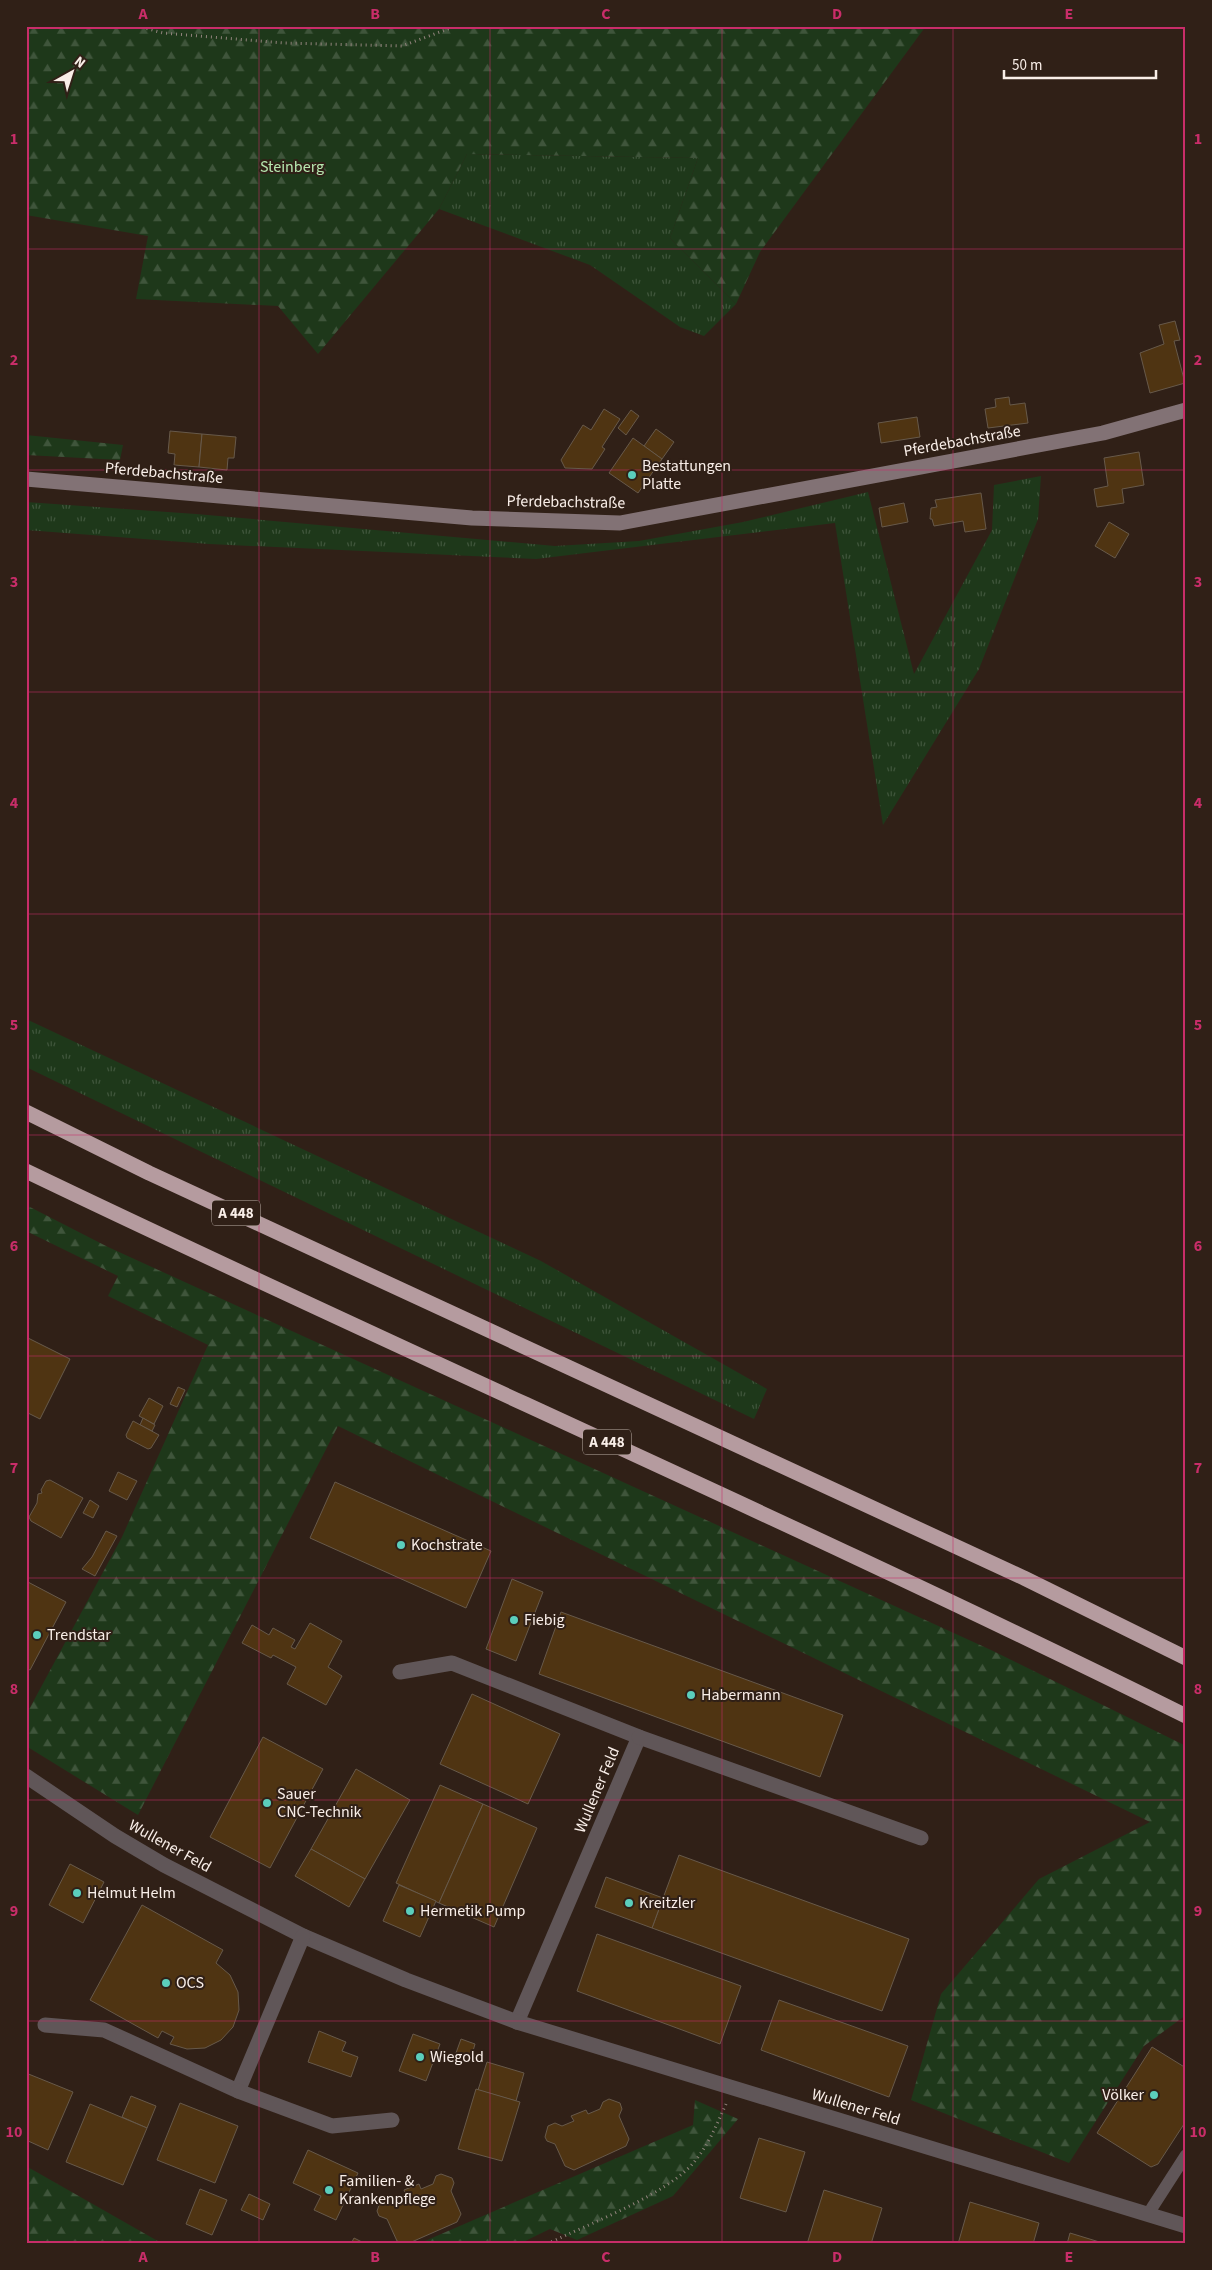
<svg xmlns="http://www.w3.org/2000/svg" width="1212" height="2270" font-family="'Source Sans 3',sans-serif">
	<defs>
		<pattern id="grass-tufts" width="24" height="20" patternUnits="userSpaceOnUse" patternTransform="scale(1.25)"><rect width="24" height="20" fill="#1e381a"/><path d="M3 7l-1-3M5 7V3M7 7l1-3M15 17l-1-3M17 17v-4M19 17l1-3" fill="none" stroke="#3f553b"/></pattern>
		<pattern id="forest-firs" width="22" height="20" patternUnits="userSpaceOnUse" patternTransform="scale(1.25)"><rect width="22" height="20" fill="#1e381a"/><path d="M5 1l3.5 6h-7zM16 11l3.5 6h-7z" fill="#3f553b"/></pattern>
	</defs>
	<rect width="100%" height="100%" fill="#302017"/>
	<g fill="url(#grass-tufts)">
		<polygon points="467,154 698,158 670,238 736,304 704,336 680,327 590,265 439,209"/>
		<polygon points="1041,476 1038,519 979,669 883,825 835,523 536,559 209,544 26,530 26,502 196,514 555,546 639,541 743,522 868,492 914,674 992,530 994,485"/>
		<polygon points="26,1019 541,1261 767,1389 754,1419 26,1067"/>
	</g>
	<g fill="url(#forest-firs)">
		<polygon points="26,26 926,26 760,252 736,304 670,238 698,158 467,154 439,209 318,354 278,306 136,299 148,236 26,215"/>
		<polygon points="26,435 123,445 120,460 26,455"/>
		<polygon points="26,1205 108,1247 991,1650 1186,1746 1186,2015 1144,2046 1069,2163 911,2100 941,1994 1039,1879 1150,1822 338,1426 138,1815 26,1746 26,1715 122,1537 208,1345 108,1296 118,1276 26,1231"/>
		<polygon points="695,2100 738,2119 673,2196 577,2240 550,2229 519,2244 418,2244 693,2125"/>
		<polygon points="26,2166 163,2244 26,2244"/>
	</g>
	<g fill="#4f3412" stroke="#67594a">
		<polygon points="1175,321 1180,340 1174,341 1185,383 1150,393 1140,353 1164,344 1159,325"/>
		<polygon points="1009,397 1010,405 1025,403 1028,423 988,428 985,409 996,407 995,399"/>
		<polygon points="604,409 620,419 602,447 605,449 592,469 565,468 561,460 583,425 591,430"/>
		<polygon points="631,410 639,416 626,435 618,428"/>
		<polygon points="917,417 920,437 881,443 878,423"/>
		<polygon points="656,429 674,442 662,459 644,446"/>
		<polygon points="170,431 202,434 199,467 174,465 175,454 168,453"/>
		<polygon points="202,434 236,437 234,458 228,458 227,470 199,467"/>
		<polygon points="633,438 662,459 638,493 609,473"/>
		<polygon points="1139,452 1144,485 1122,489 1124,503 1097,507 1094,489 1108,486 1104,458"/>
		<polygon points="981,493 986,529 965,532 963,521 934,526 932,519 930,519 931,508 937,507 935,500"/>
		<polygon points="904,503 908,522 882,527 879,508"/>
		<polygon points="1109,522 1129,534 1115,558 1095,546"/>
		<polygon points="26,1337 70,1359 40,1419 26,1412"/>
		<polygon points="178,1387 185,1390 177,1407 170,1404"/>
		<polygon points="149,1398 163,1406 154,1424 139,1416"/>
		<polygon points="143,1418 155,1425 152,1431 140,1425"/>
		<polygon points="133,1421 159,1435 151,1448 148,1449 127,1438 126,1435"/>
		<polygon points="118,1472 137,1481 127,1500 109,1491"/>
		<polygon points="50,1480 83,1498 61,1538 31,1521 29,1517 37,1503 38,1494 42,1493 41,1490 46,1481"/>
		<polygon points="335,1482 491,1551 466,1608 310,1538"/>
		<polygon points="90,1500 99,1506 93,1518 83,1513"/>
		<polygon points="106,1531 117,1536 95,1576 82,1569 92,1557"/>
		<polygon points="512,1579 543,1592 516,1661 486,1649"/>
		<polygon points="26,1581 66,1602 30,1670 26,1668"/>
		<polygon points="561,1612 843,1715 820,1777 539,1674"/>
		<polygon points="310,1623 342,1641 328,1667 342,1676 326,1705 287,1684 296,1667 273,1655 271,1658 242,1643 252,1625 269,1635 273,1628 295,1640 291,1647 295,1649"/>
		<polygon points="472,1694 560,1734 528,1804 440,1764"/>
		<polygon points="263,1737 323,1769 270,1868 210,1837"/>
		<polygon points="356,1769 410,1800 365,1879 311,1849"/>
		<polygon points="440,1785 483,1804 439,1903 396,1883"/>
		<polygon points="483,1804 537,1828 494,1927 439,1903"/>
		<polygon points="311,1849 365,1879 349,1907 295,1876"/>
		<polygon points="679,1855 909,1939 882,2011 652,1928"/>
		<polygon points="70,1864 104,1882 83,1923 49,1905"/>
		<polygon points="606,1877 663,1898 652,1928 595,1907"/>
		<polygon points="399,1885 436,1901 420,1937 383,1921"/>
		<polygon points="142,1905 223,1950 216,1963 230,1975 238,1992 239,2010 233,2027 221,2040 205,2048 187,2049 170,2044 174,2037 162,2031 158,2038 90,2000"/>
		<polygon points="597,1934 741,1986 720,2044 577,1991"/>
		<polygon points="779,2000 908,2046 889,2097 761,2050"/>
		<polygon points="319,2031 346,2042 342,2051 358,2057 351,2077 308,2062"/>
		<polygon points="413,2034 440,2044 426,2081 399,2071"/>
		<polygon points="461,2039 475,2044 471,2058 456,2053"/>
		<polygon points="1152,2047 1186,2068 1186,2121 1158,2164 1151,2167 1097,2133"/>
		<polygon points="487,2062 524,2073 516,2101 478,2090"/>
		<polygon points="26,2073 73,2092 48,2150 26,2140"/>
		<polygon points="476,2089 520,2102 502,2161 458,2149"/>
		<polygon points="131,2096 156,2106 147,2128 122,2117"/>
		<polygon points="609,2099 620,2103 622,2109 619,2116 629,2139 626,2146 574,2170 565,2166 555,2144 547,2141 545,2137 548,2126 555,2123 562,2126 574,2121 571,2116 586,2110 588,2114 600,2109 603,2102"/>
		<polygon points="180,2103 238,2126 215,2183 157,2160"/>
		<polygon points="90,2104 147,2128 123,2185 66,2162"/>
		<polygon points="759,2138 805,2152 786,2212 740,2198"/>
		<polygon points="308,2150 358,2173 336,2220 314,2210 321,2196 293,2183"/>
		<polygon points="441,2174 452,2178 454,2183 451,2191 461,2214 457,2222 407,2244 397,2241 387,2219 379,2216 377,2211 381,2200 386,2198 394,2201 406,2196 404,2190 419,2184 421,2189 433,2184 436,2176"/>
		<polygon points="200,2189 227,2200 212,2235 186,2224"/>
		<polygon points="824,2190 882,2208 871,2244 807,2244"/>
		<polygon points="249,2194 270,2204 263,2220 241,2210"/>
		<polygon points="970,2202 1039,2223 1033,2244 958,2244"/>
		<polygon points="1070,2233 1106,2244 1067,2244"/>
		<polygon points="354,2238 366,2244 351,2244"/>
	</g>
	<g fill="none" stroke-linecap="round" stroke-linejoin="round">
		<g stroke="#92847d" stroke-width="3" stroke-dasharray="1 4" stroke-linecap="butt">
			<polyline points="137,26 163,33 284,43 402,46 456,26"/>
			<path d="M547 2244C586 2225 669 2194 695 2161 709 2144 717 2124 726 2104"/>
		</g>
		<polyline stroke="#605658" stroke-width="12" points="1148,2214 1186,2155"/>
		<g stroke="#605658" stroke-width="15">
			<polyline points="400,1672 452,1663 639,1737 517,2022"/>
			<polyline points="639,1737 921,1838"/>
			<polyline points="26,1776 115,1836 164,1865 303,1936 406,1980 517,2022 1186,2226"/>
			<polyline points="45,2025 104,2030 238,2091 303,1936"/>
			<polyline points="238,2091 332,2126 392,2120"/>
		</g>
		<polyline stroke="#827275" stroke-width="15" points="26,479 472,518 620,523 1103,433 1186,410"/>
		<g stroke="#b59b9f" stroke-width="15">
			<polyline points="26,1112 149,1173 1024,1578 1186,1658"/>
			<path d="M26 1171C411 1356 803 1526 1186 1716"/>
		</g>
	</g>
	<path fill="none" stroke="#c82d69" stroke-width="1" stroke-opacity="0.55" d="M259 26V2244M490 26V2244M722 26V2244M953 26V2244M26 249H1186M26 470H1186M26 692H1186M26 914H1186M26 1135H1186M26 1356H1186M26 1578H1186M26 1800H1186M26 2021H1186"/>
	<g fill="#5bcebc" stroke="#302017" stroke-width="2">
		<circle cx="632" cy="475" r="5"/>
		<circle cx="401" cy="1545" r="5"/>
		<circle cx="514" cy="1620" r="5"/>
		<circle cx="37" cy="1635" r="5"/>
		<circle cx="691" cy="1695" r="5"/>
		<circle cx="267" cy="1803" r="5"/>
		<circle cx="77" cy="1893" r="5"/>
		<circle cx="629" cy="1903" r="5"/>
		<circle cx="410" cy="1911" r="5"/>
		<circle cx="166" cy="1983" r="5"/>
		<circle cx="420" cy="2057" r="5"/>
		<circle cx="1154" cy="2095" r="5"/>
		<circle cx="329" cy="2190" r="5"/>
	</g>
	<g text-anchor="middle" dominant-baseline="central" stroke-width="4" stroke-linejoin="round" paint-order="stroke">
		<g fill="#302017" stroke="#bdb0a9" stroke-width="1">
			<rect x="212" y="1200.5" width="48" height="25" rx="4"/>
			<rect x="583" y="1429.5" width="48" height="25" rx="4"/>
		</g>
		<g font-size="15" font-weight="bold" fill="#f9eee8">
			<text x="236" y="1213">A 448</text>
			<text x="607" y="1442">A 448</text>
		</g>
		<g font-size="16" fill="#b6e7af" stroke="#302017">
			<text x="292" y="167">Steinberg</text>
		</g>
		<g font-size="16" fill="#f9eee8" stroke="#302017">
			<text transform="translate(962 441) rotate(-10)">Pferdebachstraße</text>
			<text transform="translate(164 473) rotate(5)">Pferdebachstraße</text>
			<text transform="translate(566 502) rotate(1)">Pferdebachstraße</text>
			<text transform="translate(597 1790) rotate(-67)">Wullener Feld</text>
			<text transform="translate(170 1846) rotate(29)">Wullener Feld</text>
			<text transform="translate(856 2107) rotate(17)">Wullener Feld</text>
		</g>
		<g font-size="16" fill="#f9eee8" stroke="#302017" text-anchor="start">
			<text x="642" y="466">Bestattungen<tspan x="642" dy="18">Platte</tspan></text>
			<text x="411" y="1545">Kochstrate</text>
			<text x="524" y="1620">Fiebig</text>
			<text x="47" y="1635">Trendstar</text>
			<text x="701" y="1695">Habermann</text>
			<text x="277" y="1794">Sauer<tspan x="277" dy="18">CNC-Technik</tspan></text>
			<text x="87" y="1893">Helmut Helm</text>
			<text x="639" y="1903">Kreitzler</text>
			<text x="420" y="1911">Hermetik Pump</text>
			<text x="176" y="1983">OCS</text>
			<text x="430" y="2057">Wiegold</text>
			<text x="1144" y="2095" text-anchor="end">Völker</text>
			<text x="339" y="2181">Familien- &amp;<tspan x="339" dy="18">Krankenpflege</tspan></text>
		</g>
	</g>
	<rect width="1212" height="2270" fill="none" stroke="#302017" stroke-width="55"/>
	<g transform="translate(72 72) rotate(39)" stroke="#302017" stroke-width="4" paint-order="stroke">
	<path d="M0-4L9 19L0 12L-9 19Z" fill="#f9eee8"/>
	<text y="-8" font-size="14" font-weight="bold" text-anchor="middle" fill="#f9eee8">N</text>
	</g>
	<path d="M1004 70v8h152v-8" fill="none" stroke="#f9eee8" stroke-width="2.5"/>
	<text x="1012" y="70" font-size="15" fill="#f9eee8" stroke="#302017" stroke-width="4" paint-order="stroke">50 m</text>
	<rect x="28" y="28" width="1156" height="2214" fill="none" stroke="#c82d69" stroke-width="2"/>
	<g font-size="16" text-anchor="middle" font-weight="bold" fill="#c82d69">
		<text x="143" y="19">A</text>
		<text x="375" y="19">B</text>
		<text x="606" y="19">C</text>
		<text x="837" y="19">D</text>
		<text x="1069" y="19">E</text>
		<text x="14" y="144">1</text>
		<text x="1198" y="144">1</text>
		<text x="14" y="365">2</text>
		<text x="1198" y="365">2</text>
		<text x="14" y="587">3</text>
		<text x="1198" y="587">3</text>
		<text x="14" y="808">4</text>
		<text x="1198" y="808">4</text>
		<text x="14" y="1030">5</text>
		<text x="1198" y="1030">5</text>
		<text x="14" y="1251">6</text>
		<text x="1198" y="1251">6</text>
		<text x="14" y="1473">7</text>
		<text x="1198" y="1473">7</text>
		<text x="14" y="1694">8</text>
		<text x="1198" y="1694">8</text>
		<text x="14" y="1916">9</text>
		<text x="1198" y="1916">9</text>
		<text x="14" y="2137">10</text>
		<text x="1198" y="2137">10</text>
		<text x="143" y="2262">A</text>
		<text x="375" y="2262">B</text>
		<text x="606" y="2262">C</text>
		<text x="837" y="2262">D</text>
		<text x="1069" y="2262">E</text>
	</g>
</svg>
